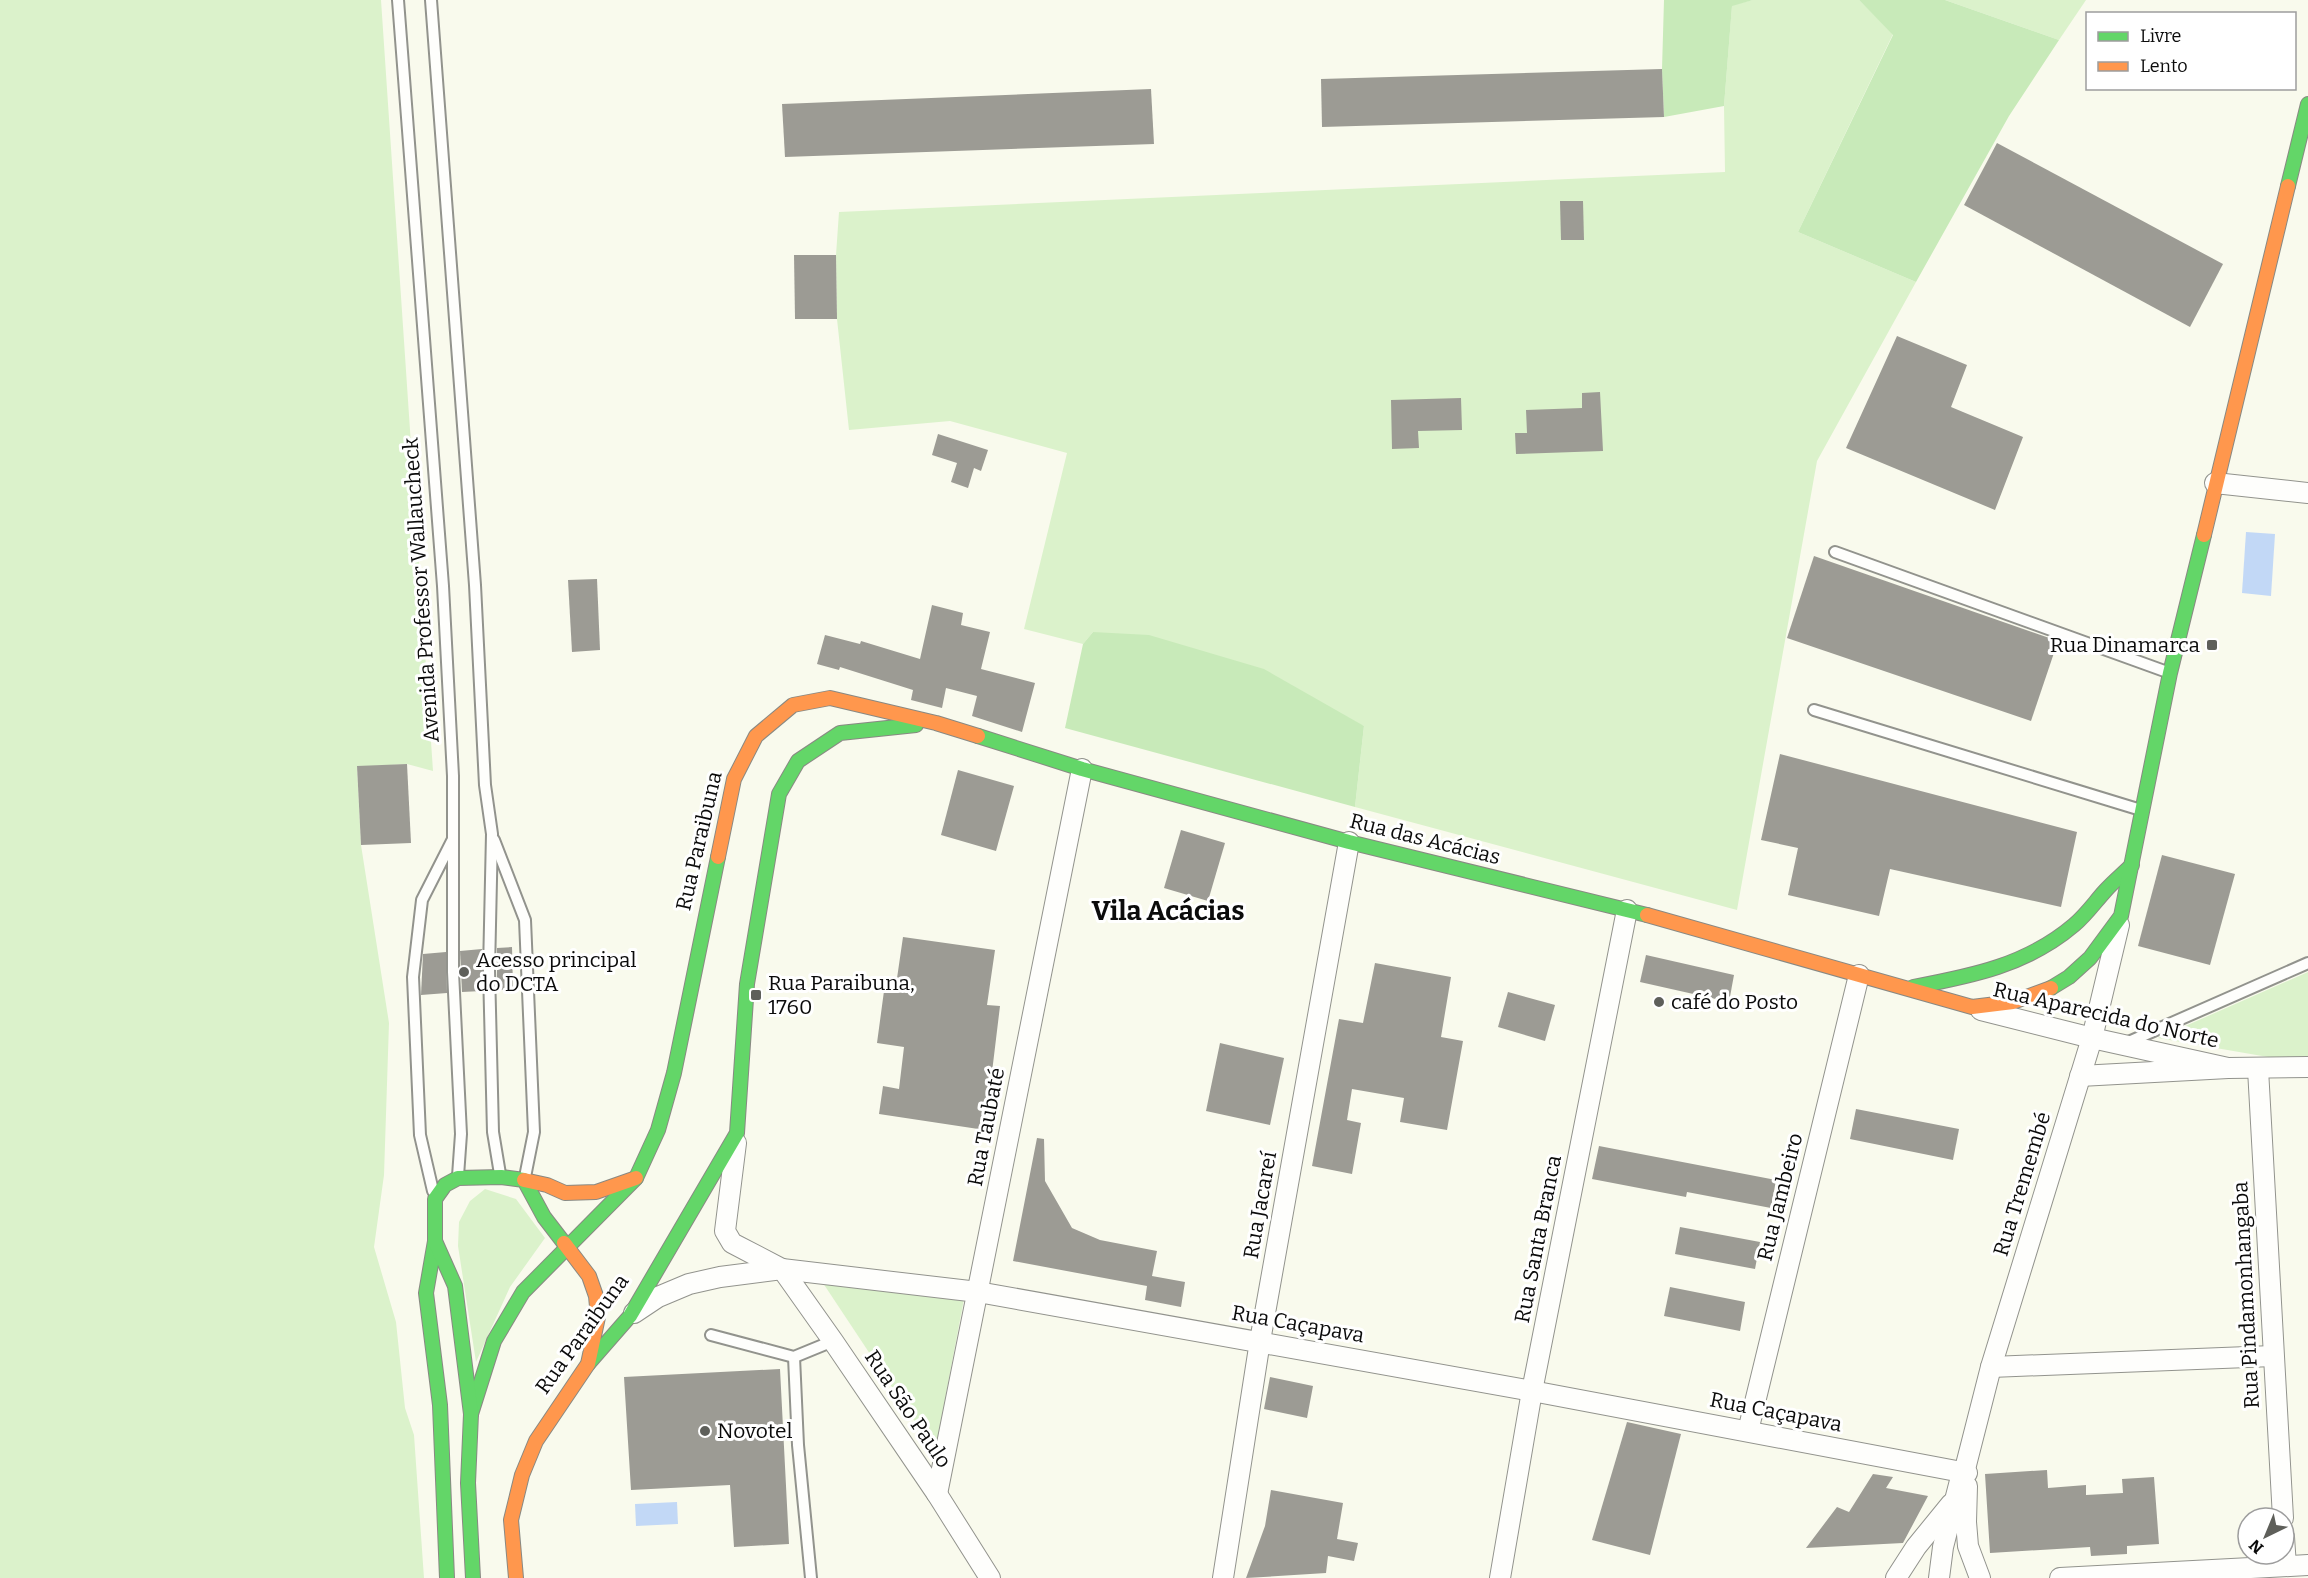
<svg xmlns="http://www.w3.org/2000/svg" width="2308" height="1578" font-family="Bitter,serif">
	<rect width="100%" height="100%" fill="#f9faed"/>
	<g fill="#dbf2cb">
		<polygon points="0,0 381,0 433,771 407,764 357,767 361,845 389,1023 384,1175 374,1247 396,1322 405,1408 414,1435 424,1578 0,1578"/>
		<polygon points="1753,0 1859,0 1893,34 1798,232 1916,282 1817,461 1737,910 1355,807 1364,726 1093,632 1083,644 1024,629 1067,453 950,421 849,430 837,319 836,255 839,212 1725,172 1724,106 1732,5"/>
		<polygon points="1945,0 2086,0 2059,40"/>
		<polygon points="2308,972 2308,1058 2268,1057 2158,1038"/>
		<polygon points="485,1189 516,1199 545,1238 510,1287 476,1362 458,1246 459,1222 470,1201"/>
		<polygon points="819,1277 964,1299 935,1452"/>
	</g>
	<g fill="#c8eab9">
		<polygon points="1664,0 1753,0 1732,6 1724,106 1664,117 1662,69"/>
		<polygon points="1859,0 1945,0 2059,40 2009,116 1916,282 1798,232 1893,35"/>
		<polygon points="1093,632 1149,635 1264,669 1364,726 1355,807 1065,728 1083,644"/>
	</g>
	<g fill="#c2d8f6">
		<polygon points="2246,532 2275,534 2271,596 2242,593"/>
		<polygon points="677,1502 678,1524 636,1526 635,1504"/>
	</g>
	<g fill="#9c9b94">
		<polygon points="1662,69 1664,117 1322,127 1321,79"/>
		<polygon points="1151,89 1154,144 785,157 782,104"/>
		<polygon points="1997,143 2223,264 2190,327 1964,205"/>
		<polygon points="1560,201 1583,201 1584,240 1561,240"/>
		<polygon points="794,255 836,255 837,319 795,319"/>
		<polygon points="1897,336 1967,365 1951,407 2023,437 1995,510 1846,448"/>
		<polygon points="1600,392 1603,451 1516,454 1515,433 1527,433 1526,410 1582,408 1582,393"/>
		<polygon points="1461,398 1462,430 1418,431 1419,448 1392,449 1391,400"/>
		<polygon points="938,434 988,450 981,471 974,468 968,488 951,482 957,463 932,455"/>
		<polygon points="1814,556 2058,641 2031,721 1787,638"/>
		<polygon points="597,579 600,650 572,652 568,580"/>
		<polygon points="932,605 963,613 961,625 990,632 981,669 1035,683 1022,732 972,716 977,696 946,688 942,708 911,700 913,690 840,667 839,670 817,664 825,635 860,644 861,641 920,659"/>
		<polygon points="1780,754 2077,832 2061,907 1890,869 1879,916 1788,895 1798,848 1761,840"/>
		<polygon points="407,764 411,843 361,845 357,766"/>
		<polygon points="958,770 1014,786 996,851 941,835"/>
		<polygon points="1181,830 1225,843 1208,901 1164,888"/>
		<polygon points="2162,855 2235,874 2210,965 2138,946"/>
		<polygon points="903,937 995,950 987,1005 1000,1006 985,1130 879,1114 883,1086 899,1089 904,1047 877,1043 884,991 895,992"/>
		<polygon points="512,947 513,989 497,990 497,948"/>
		<polygon points="482,949 482,991 462,992 460,951"/>
		<polygon points="446,952 447,993 421,995 423,954"/>
		<polygon points="1646,955 1734,975 1729,1002 1640,982"/>
		<polygon points="1375,963 1451,977 1441,1037 1463,1041 1447,1130 1400,1122 1404,1098 1352,1089 1347,1120 1361,1123 1352,1174 1312,1166 1339,1019 1363,1023"/>
		<polygon points="1508,992 1555,1005 1545,1041 1498,1027"/>
		<polygon points="1220,1043 1284,1058 1270,1125 1206,1111"/>
		<polygon points="1856,1109 1959,1129 1953,1160 1850,1139"/>
		<polygon points="1037,1138 1044,1139 1045,1181 1072,1228 1100,1240 1157,1251 1152,1276 1185,1282 1181,1307 1145,1300 1147,1286 1013,1261"/>
		<polygon points="1599,1146 1776,1180 1771,1208 1687,1192 1686,1197 1592,1179"/>
		<polygon points="1680,1227 1760,1242 1755,1269 1675,1254"/>
		<polygon points="1670,1287 1745,1302 1740,1331 1664,1316"/>
		<polygon points="780,1369 789,1544 734,1547 730,1485 631,1490 624,1377"/>
		<polygon points="1270,1377 1313,1386 1307,1418 1264,1409"/>
		<polygon points="1627,1422 1681,1434 1650,1555 1592,1540"/>
		<polygon points="2047,1470 2048,1488 2086,1485 2086,1495 2123,1493 2122,1479 2154,1477 2159,1544 2127,1546 2127,1554 2091,1556 2090,1547 1990,1553 1985,1474"/>
		<polygon points="1873,1474 1893,1477 1886,1488 1928,1496 1903,1543 1806,1548 1837,1507 1849,1512"/>
		<polygon points="1271,1490 1343,1503 1337,1539 1358,1543 1354,1561 1328,1556 1326,1573 1246,1578 1265,1526"/>
	</g>
	<g fill="none" stroke-linecap="round" stroke-linejoin="round">
		<defs>
			<g id="lane">
				<polyline points="398,0 443,586 453,776 453,972 461,1134 458,1176"/>
				<polyline points="431,0 475,585 485,785 492,834 489,970 493,1132 500,1174"/>
				<polyline points="1835,552 2170,673"/>
				<polyline points="1814,710 2141,810"/>
				<polyline points="494,840 525,920 534,1132 525,1177"/>
				<polyline points="2124,1044 2308,963"/>
				<polyline points="433,1191 420,1135 413,977 422,900 452,841"/>
				<polyline points="711,1335 794,1357 833,1341"/>
				<polyline points="794,1357 798,1445 811,1578"/>
			</g>
			<g id="street">
				<polyline points="2215,483 2308,493"/>
				<polyline points="1981,1010 2092,1038 2228,1068"/>
				<polyline points="2258,1069 2283,1518"/>
				<polyline points="2080,1076 2228,1068 2308,1067"/>
				<polyline points="736,1143 725,1231 732,1243 782,1269 833,1341 937,1494 990,1578"/>
				<polyline points="634,1313 658,1297 689,1284 720,1277 782,1269 978,1292 1532,1391 1967,1473"/>
				<polyline points="1991,1367 2273,1356"/>
				<polyline points="1748,1431 1859,975"/>
				<polyline points="1967,1486 1966,1522 1968,1546 1980,1578"/>
				<polyline points="937,1494 1082,769"/>
				<polyline points="2284,1537 2286,1566"/>
				<polyline points="1223,1578 1260,1341 1349,842"/>
				<polyline points="1500,1578 1532,1391 1627,910"/>
				<polyline points="1896,1578 1916,1547 1951,1504"/>
				<polyline points="1939,1578 1943,1547 1962,1473 1966,1465 1991,1367 2092,1038 2119,925"/>
				<polyline points="2060,1578 2308,1565"/>
			</g>
			<g id="fast">
				<polyline points="2288,186 2308,104"/>
				<polyline points="978,736 1082,769 1349,842 1647,915"/>
				<path d="M1913 987C1972 976 2027 965 2074 925 2086 915 2095 902 2105 891 2114 881 2123 874 2132 865"/>
				<polyline points="2051,988 2069,977 2090,958 2121,916 2170,673 2204,535"/>
				<polyline points="435,1241 426,1293 440,1405 447,1578"/>
				<polyline points="588,1364 630,1316 737,1133 747,984 779,794 798,761 840,733 916,725"/>
				<polyline points="471,1414 494,1341 523,1292 636,1178 658,1130 674,1073 718,857"/>
				<polyline points="473,1578 468,1483 471,1414 455,1286 435,1241 435,1199 445,1185 458,1178 501,1177 524,1180 544,1217 564,1243"/>
			</g>
			<g id="slow">
				<polyline points="2204,535 2288,186"/>
				<polyline points="718,857 734,779 756,736 793,705 830,698 936,723 978,736"/>
				<polyline points="1647,915 1972,1007 2013,1002 2051,988"/>
				<polyline points="524,1180 547,1185 565,1193 596,1192 636,1178"/>
				<polyline points="516,1578 511,1520 522,1475 536,1441 588,1364 598,1317 596,1296 589,1276 564,1243"/>
			</g>
		</defs>
		<use href="#lane" stroke="#92938d" stroke-width="14"/>
		<use href="#street" stroke="#92938d" stroke-width="22"/>
		<use href="#fast" stroke="#898983" stroke-width="16"/>
		<use href="#slow" stroke="#898983" stroke-width="16"/>
		<use href="#lane" stroke="#fefefc" stroke-width="10"/>
		<use href="#street" stroke="#fefefc" stroke-width="20"/>
		<use href="#fast" stroke="#63d668" stroke-width="14"/>
		<use href="#slow" stroke="#ff974d" stroke-width="14"/>
	</g>
	<g fill="#5e5f5a" stroke="#fff" stroke-width="2">
		<rect x="2206" y="639" width="12" height="12" rx="3"/>
		<circle cx="464" cy="972" r="6"/>
		<rect x="750" y="989" width="12" height="12" rx="3"/>
		<circle cx="1659" cy="1002" r="6"/>
		<circle cx="705" cy="1431" r="6"/>
	</g>
	<g text-anchor="middle" dominant-baseline="central" stroke-width="6" stroke-linejoin="round" paint-order="stroke">
		<g font-size="21" fill="#0b0b0b" stroke="#fff">
			<text transform="translate(421 590) rotate(-94)">Avenida Professor Wallaucheck</text>
			<text transform="translate(1425 839) rotate(14)">Rua das Acácias</text>
			<text transform="translate(699 841) rotate(-77)">Rua Paraibuna</text>
			<text transform="translate(2106 1015) rotate(13)">Rua Aparecida do Norte</text>
			<text transform="translate(986 1127) rotate(-79)">Rua Taubaté</text>
			<text transform="translate(2022 1184) rotate(-73)">Rua Tremembé</text>
			<text transform="translate(1780 1197) rotate(-76)">Rua Jambeiro</text>
			<text transform="translate(1260 1205) rotate(-80)">Rua Jacareí</text>
			<text transform="translate(1538 1239) rotate(-79)">Rua Santa Branca</text>
			<text transform="translate(2246 1295) rotate(-93)">Rua Pindamonhangaba</text>
			<text transform="translate(1298 1324) rotate(10)">Rua Caçapava</text>
			<text transform="translate(582 1334) rotate(-54)">Rua Paraibuna</text>
			<text transform="translate(908 1409) rotate(56)">Rua São Paulo</text>
			<text transform="translate(1776 1412) rotate(11)">Rua Caçapava</text>
		</g>
		<g font-size="21" fill="#0b0b0b" stroke="#fff" text-anchor="start">
			<text x="2200" y="645" text-anchor="end">Rua Dinamarca</text>
			<text x="476" y="960">Acesso principal<tspan x="476" dy="24">do DCTA</tspan></text>
			<text x="768" y="983">Rua Paraibuna,<tspan x="768" dy="24">1760</tspan></text>
			<text x="1671" y="1002">café do Posto</text>
			<text x="717" y="1431">Novotel</text>
		</g>
		<g font-size="27" font-weight="bold" fill="#0b0b0b" stroke="#fff">
			<text x="1168" y="911">Vila Acácias</text>
		</g>
	</g>
	<rect x="2086" y="12" width="210" height="78" fill="#ffffff" stroke="#9d9d9d" stroke-width="1.5"/>
	<rect x="2098" y="32" width="30" height="9" fill="#63d668" stroke="#9d9d9d" stroke-width="1.5"/>
	<text x="2140" y="42" font-size="18" fill="#0b0b0b">Livre</text>
	<rect x="2098" y="62" width="30" height="9" fill="#ff974d" stroke="#9d9d9d" stroke-width="1.5"/>
	<text x="2140" y="72" font-size="18" fill="#0b0b0b">Lento</text>
	<g transform="translate(2266 1536) rotate(223)"><circle r="28" fill="#ffffff" stroke="#9d9d9d" stroke-width="1.5"/>
	<path d="M0-4.5L10 22L0 15L-10 22Z" fill="#5e5f5a"/>
	<text y="-9" font-size="16" font-weight="bold" text-anchor="middle" fill="#0b0b0b">N</text>
	</g>
</svg>
